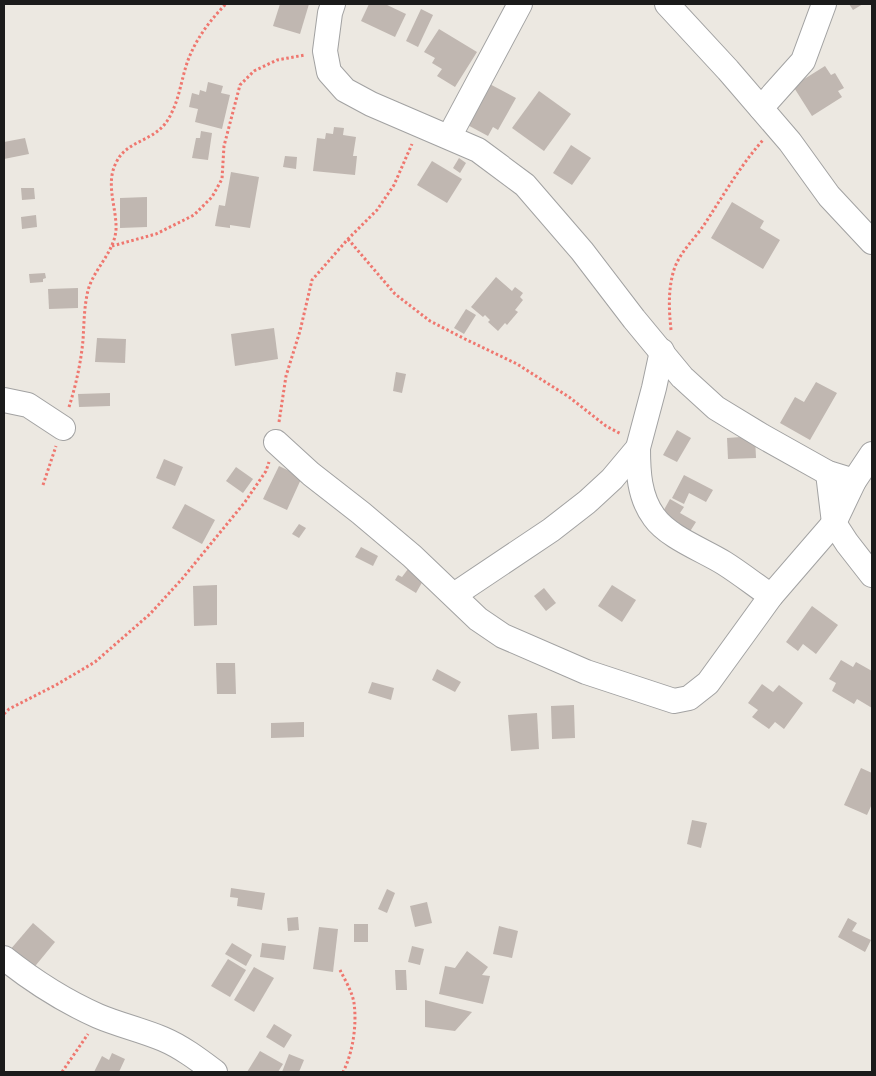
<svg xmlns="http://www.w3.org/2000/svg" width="876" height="1076" font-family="'PT Sans Narrow',sans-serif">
	<rect width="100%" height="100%" fill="#ece8e1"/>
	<g fill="#c0b7b1">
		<polygon points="280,4 309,4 300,34 273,26"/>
		<polygon points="369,4 385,4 406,14 395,37 361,21"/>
		<polygon points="849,4 863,4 853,10"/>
		<polygon points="421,9 433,15 418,47 406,41"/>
		<polygon points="439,29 477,52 455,87 437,76 442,69 432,63 435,58 424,52"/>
		<polygon points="825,66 831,75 835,73 844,88 838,91 842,97 812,116 793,86"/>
		<polygon points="484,81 516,98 498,130 493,127 488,136 462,122"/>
		<polygon points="208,82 223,86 221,93 230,95 222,129 195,122 198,109 189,107 192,93 199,95 200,90 206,92"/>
		<polygon points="539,91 571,114 544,151 512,128"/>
		<polygon points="334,127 344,128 343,135 356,137 353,156 357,156 355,175 313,171 317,138 325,139 326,133 333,134"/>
		<polygon points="201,131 212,133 208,160 192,158 196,138 200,138"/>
		<polygon points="25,138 29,154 4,159 4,142"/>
		<polygon points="571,145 591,158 572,185 553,173"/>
		<polygon points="285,156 297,157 296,169 283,167"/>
		<polygon points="459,158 466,163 460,173 453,168"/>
		<polygon points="432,161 462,179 447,203 417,185"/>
		<polygon points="231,172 259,177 250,228 230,225 230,228 215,226 219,205 225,206"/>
		<polygon points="21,188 34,188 35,199 22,200"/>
		<polygon points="147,197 147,227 120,228 120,198"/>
		<polygon points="732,202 764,221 760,228 780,240 763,269 711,238"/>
		<polygon points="36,215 37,227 22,229 21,217"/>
		<polygon points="45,273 46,278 43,279 43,282 30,283 29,274"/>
		<polygon points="496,277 512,291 515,287 523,293 520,297 523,300 515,310 518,312 507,325 505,323 498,331 488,322 490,320 485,315 483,317 471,307"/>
		<polygon points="78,288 78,308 49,309 48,289"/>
		<polygon points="466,309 476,315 464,334 454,328"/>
		<polygon points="274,328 278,359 235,366 231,334"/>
		<polygon points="97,338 126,339 125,363 95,362"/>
		<polygon points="396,372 406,374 402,393 393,391"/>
		<polygon points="816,382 837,393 810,440 780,423 795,397 804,402"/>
		<polygon points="110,393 110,406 79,407 78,394"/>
		<polygon points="677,430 691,438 677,462 663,455"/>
		<polygon points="755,436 756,458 728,459 727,438"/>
		<polygon points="164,459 183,467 175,486 156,478"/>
		<polygon points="279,466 302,477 287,510 263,499"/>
		<polygon points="236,467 253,479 243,493 226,481"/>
		<polygon points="684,475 713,490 706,502 689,493 684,504 672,498"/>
		<polygon points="670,499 684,507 680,513 696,522 689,533 660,517"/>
		<polygon points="185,504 215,520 202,544 172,528"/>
		<polygon points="299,524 306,528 299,538 292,534"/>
		<polygon points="361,547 378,556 373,566 355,557"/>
		<polygon points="408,569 424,579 416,593 395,580 398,575 402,577"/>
		<polygon points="217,585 217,625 194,626 193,586"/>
		<polygon points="612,585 636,600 622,622 598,606"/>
		<polygon points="544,588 556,603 546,611 534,596"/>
		<polygon points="812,606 838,625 816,654 803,644 798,651 786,642"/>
		<polygon points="841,660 853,667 856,662 872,671 872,708 857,699 854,704 832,691 836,683 829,679"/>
		<polygon points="216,663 235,663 236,694 217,694"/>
		<polygon points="437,669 461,682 455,692 432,680"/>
		<polygon points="372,682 394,688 391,700 368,693"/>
		<polygon points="762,684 773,692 779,685 803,703 784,729 775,722 769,729 752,717 758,710 748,703"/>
		<polygon points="574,705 575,738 552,739 551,706"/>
		<polygon points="537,713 539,749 511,751 508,715"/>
		<polygon points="304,722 304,737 271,738 271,723"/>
		<polygon points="861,768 872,773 872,804 867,815 844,805"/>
		<polygon points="692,820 707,823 701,848 687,844"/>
		<polygon points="231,888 265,893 262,910 237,906 238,898 230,897"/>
		<polygon points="387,889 395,893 387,913 378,909"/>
		<polygon points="427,902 432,923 415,927 410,906"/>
		<polygon points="298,917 299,930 288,931 287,918"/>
		<polygon points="848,918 857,923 852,931 871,940 865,952 838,937"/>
		<polygon points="33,923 55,942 27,976 4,957"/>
		<rect x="354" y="924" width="14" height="18"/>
		<polygon points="499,926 518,931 512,958 493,954"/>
		<polygon points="319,927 338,929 333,972 313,969"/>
		<polygon points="232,943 252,955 246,966 225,954"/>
		<polygon points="262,943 286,946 284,960 260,957"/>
		<polygon points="412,946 424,949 420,965 408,962"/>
		<polygon points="467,951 488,967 482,975 490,976 483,1004 439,994 445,966 455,968"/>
		<polygon points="228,959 246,970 230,997 211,986"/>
		<polygon points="254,967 274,978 254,1012 234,1000"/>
		<polygon points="395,970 406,970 407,990 396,990"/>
		<polygon points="425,1000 472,1012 455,1031 425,1027"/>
		<polygon points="274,1024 292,1035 284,1048 266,1037"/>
		<polygon points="260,1051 283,1064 278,1072 247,1072"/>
		<polygon points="112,1053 125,1059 119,1072 94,1072 102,1056 109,1060"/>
		<polygon points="289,1054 304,1060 299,1072 282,1072"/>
	</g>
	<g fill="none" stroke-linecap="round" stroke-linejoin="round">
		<defs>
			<g id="minor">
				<polyline points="333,4 330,13 325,51 329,72 345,90 371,104 478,150 525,185 582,251 634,319 682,377 716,408 762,436 828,473 854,481"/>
				<polyline points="667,4 728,70 790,142 829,196 872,242"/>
				<polyline points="761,108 803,61 824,4"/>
				<polyline points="449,137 520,4"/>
				<polyline points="4,400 28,405 63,428"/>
				<polyline points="276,442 311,474 361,513 412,556 478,619 503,636 586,672 674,701 689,698 708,683 771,596 834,523 854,481 872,454"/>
				<path d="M638 448C638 471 639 497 654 517 668 537 703 550 724 563 740 573 755 585 771 596"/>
				<polyline points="828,473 834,523 847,543 872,575"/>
				<polyline points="454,595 551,530 587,502 612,479 638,448 654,388 662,351"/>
				<path d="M4 958C33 981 64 1001 98 1016 119 1025 142 1030 163 1039 182 1047 199 1060 215 1072"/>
			</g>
		</defs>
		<use href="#minor" stroke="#a2a2a2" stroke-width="26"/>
		<g stroke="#ef776f" stroke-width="3" stroke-dasharray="2.5 2.5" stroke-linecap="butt">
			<polyline points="348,239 395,294 430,321 465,339 517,364 569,397 606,426 621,434"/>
			<polyline points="112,246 156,234 194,215 212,197 222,179 224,146 240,85 254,71 277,60 305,55"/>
			<path d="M671 330C669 310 668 292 673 273 678 254 693 241 704 225 723 196 740 166 763 140"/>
			<path d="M69 407C76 385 81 362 83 340 84 325 84 310 87 295 91 271 114 254 116 230 117 208 105 184 116 163 127 138 158 143 171 114 181 95 182 72 191 53 199 35 212 18 226 4"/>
			<polyline points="279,422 286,376 300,331 312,280 348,239 377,210 394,185 412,144"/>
			<polyline points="43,485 56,446"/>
			<polyline points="4,714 9,709 56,685 95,662 150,614 182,579 245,502 266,471 269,462"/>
			<path d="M340 970C345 980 352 991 354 1003 357 1024 353 1053 343 1072"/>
			<polyline points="62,1072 88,1034"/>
		</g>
		<use href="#minor" stroke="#fff" stroke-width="24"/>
	</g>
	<rect width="876" height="1076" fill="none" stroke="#1b1b1b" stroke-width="10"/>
</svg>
